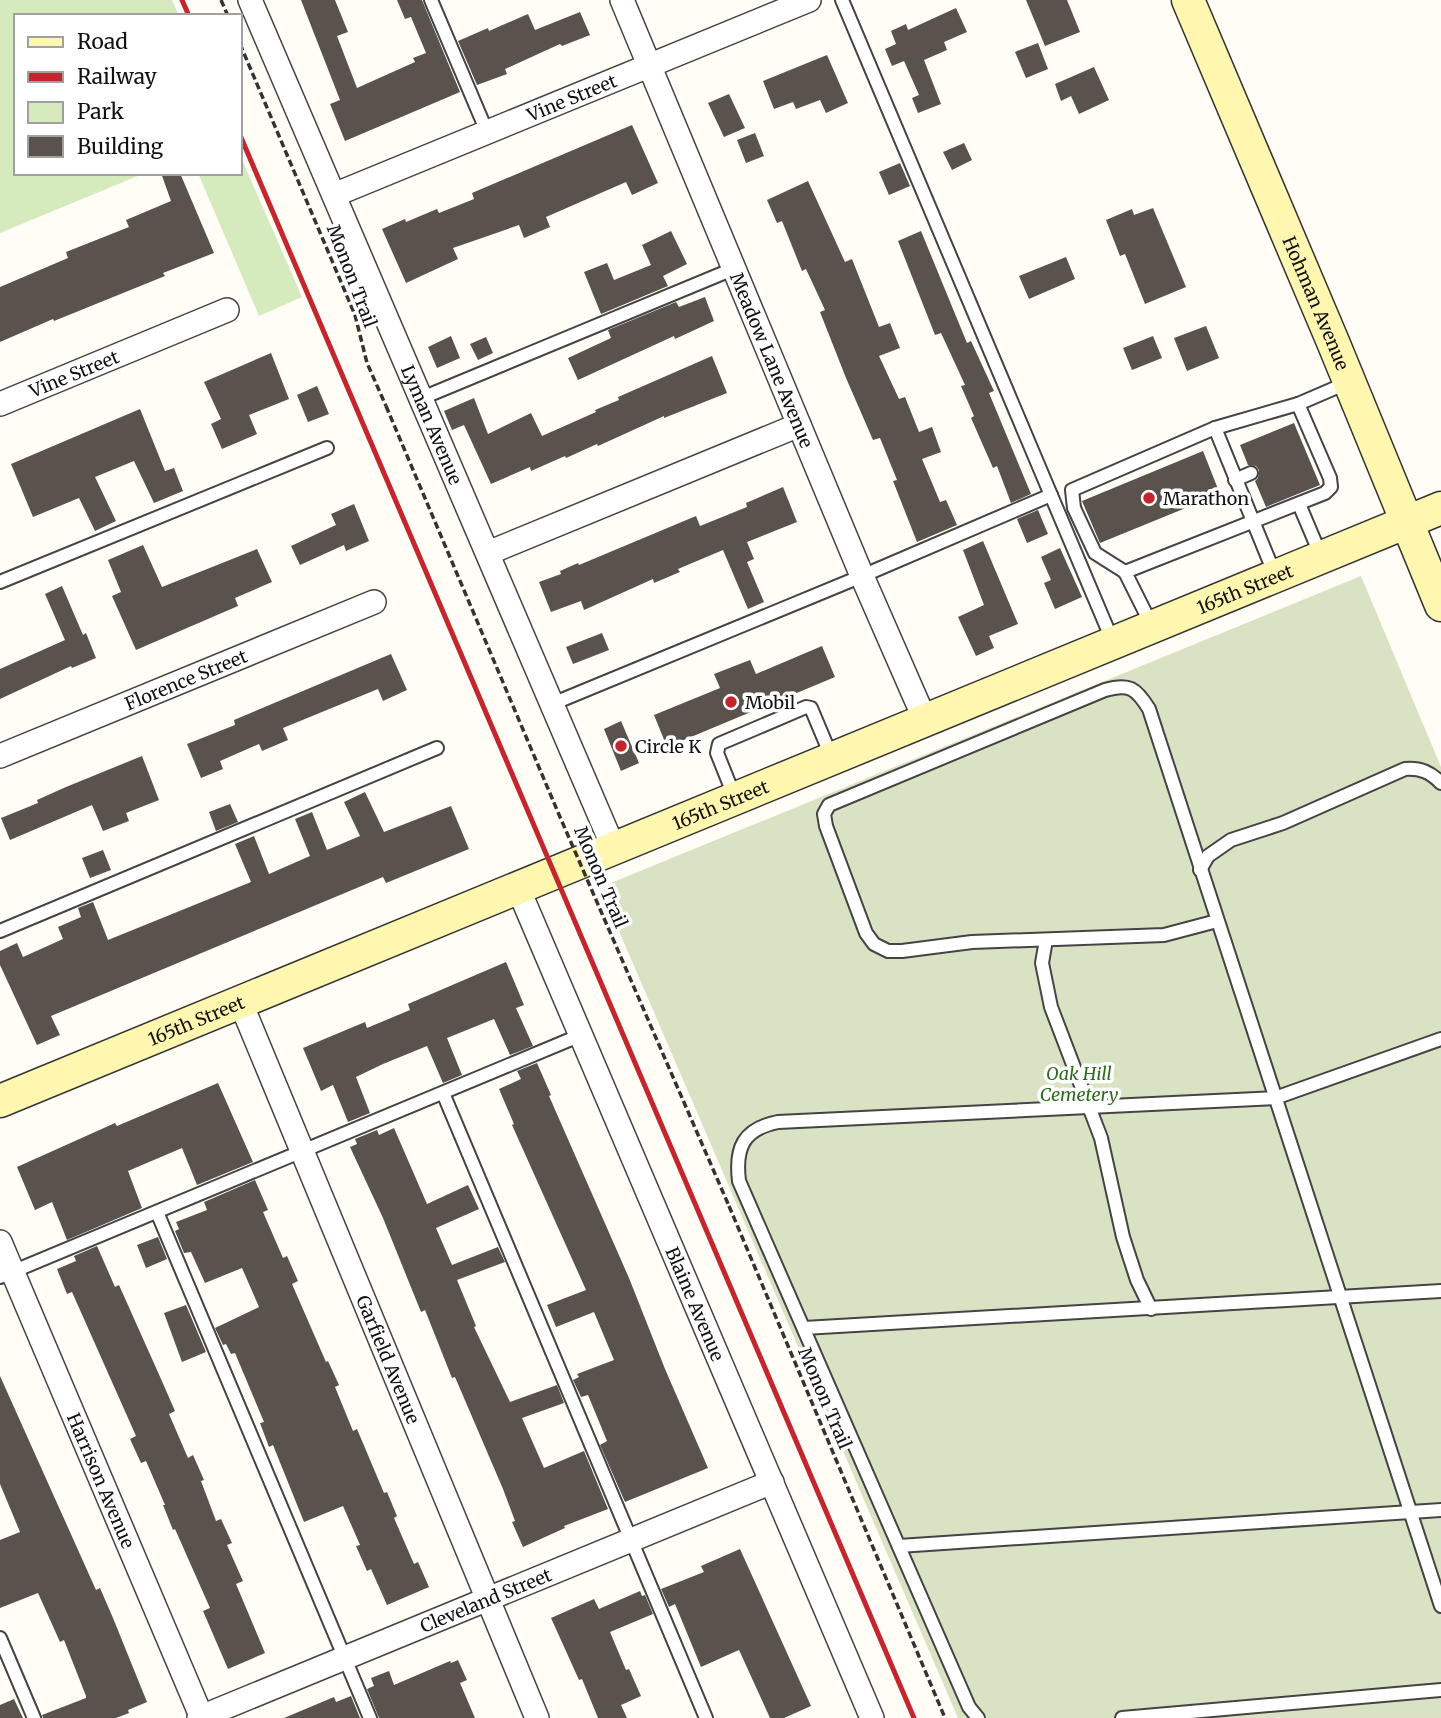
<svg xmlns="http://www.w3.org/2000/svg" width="1441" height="1718" font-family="Merriweather,serif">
	<rect width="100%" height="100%" fill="#fffdf5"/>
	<g fill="#d5ebbd">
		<polygon points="0,0 172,0 179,16 16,16 16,173 145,173 0,233"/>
		<polygon points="240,155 302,297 259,316 198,173 240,173"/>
	</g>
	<polygon fill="#d9e3c4" points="1361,576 1441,767 1441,1718 958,1718 603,894 606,885"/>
	<g fill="#5a524d">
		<polygon points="301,0 335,0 348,32 337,36 357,88 415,62 413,58 426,53 411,17 405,19 397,0 422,0 460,92 345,141 330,104 340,100"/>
		<polygon points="1026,0 1067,0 1080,32 1045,46"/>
		<polygon points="956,8 967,32 944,42 947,50 924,60 941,104 918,113 912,98 919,95 904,61 892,66 885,49 896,44 891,31 906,24 908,30"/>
		<polygon points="580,12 590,35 562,46 560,44 505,69 507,74 477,85 458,41 488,28 489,31 528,14 535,30"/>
		<polygon points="1038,43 1048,69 1026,78 1015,52"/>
		<polygon points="827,55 848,103 826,113 820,100 796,109 793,102 774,109 763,81"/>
		<polygon points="1094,67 1109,100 1079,114 1071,96 1061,101 1055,84"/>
		<polygon points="729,94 745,128 724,137 708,103"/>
		<polygon points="632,125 658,183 632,195 626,182 546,217 550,227 524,238 519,225 453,248 458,259 406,283 382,229 405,219 406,222 437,209 439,213 474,199 472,193"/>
		<polygon points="755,133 764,156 746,163 737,140"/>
		<polygon points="964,143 972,160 952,170 943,152"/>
		<polygon points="900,163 910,186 889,195 879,172"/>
		<polygon points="161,173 180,173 214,253 163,273 165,276 54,321 53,319 0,342 0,287 68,258 66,252 129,227 126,220 171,201"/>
		<polygon points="808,181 845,262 852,259 879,327 890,323 900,348 879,356 899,399 905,397 919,432 932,427 941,452 922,459 940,502 946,500 957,525 917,542 893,481 897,480 880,438 873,440 846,378 820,312 825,310 806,269 802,271 782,221 777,223 767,200"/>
		<polygon points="1153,208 1186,287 1145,304 1125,254 1120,256 1106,220 1132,209 1134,215"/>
		<polygon points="671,231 687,264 663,276 668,286 601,314 584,272 607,263 614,280 651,265 642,245"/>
		<polygon points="921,231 967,343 971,341 994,391 989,393 1031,494 1011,503 997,466 993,468 971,418 974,416 961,386 965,385 941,333 935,335 898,241"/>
		<polygon points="1066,257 1075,279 1029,299 1019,276"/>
		<polygon points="705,297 714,321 675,339 674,336 578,380 568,358 611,338 608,330 676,302 679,307"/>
		<polygon points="1206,326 1219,358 1187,371 1174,338"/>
		<polygon points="451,336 460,358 437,368 428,347"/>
		<polygon points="1153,336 1162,358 1132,370 1123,348"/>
		<polygon points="486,337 493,353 478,360 470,344"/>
		<polygon points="271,353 289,399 249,415 257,434 222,449 211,424 221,419 204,382"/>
		<polygon points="712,356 727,393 664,418 664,416 598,446 597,444 566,458 565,456 531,471 530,467 491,484 464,425 452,430 444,411 474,398 488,434 531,413 542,436 596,412 595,410 619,400 618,397"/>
		<polygon points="317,386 329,414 308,422 297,395"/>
		<polygon points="140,409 165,471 174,468 183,491 154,503 134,461 95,477 116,521 95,531 79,498 33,517 11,464"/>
		<polygon points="1294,423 1320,485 1266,507 1255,481 1258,478 1259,470 1256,466 1248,465 1240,445"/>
		<polygon points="1203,451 1220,494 1100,543 1082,501"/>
		<polygon points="783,487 797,522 747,542 754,559 747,562 764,602 748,609 723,550 678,569 680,572 654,583 653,579 584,610 581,601 551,612 539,582 561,574 560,571 578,563 579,565 696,516 700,526 747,507 746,503"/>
		<polygon points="354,504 369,541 346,551 344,545 300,565 291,546 336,525 331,514"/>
		<polygon points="1038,510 1048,534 1027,543 1017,519"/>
		<polygon points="983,541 1018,624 989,636 994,648 976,656 958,617 984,605 963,550"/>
		<polygon points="143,545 162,587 257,549 272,582 235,598 238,606 136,650 112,596 121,592 108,560"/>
		<polygon points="1060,548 1082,597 1055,609 1044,583 1051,580 1041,557"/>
		<polygon points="62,586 83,635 86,633 96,658 72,668 71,666 0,699 0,669 65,640 45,594"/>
		<polygon points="602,633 609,650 573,664 566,647"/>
		<polygon points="822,646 835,677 667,747 654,715 720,688 714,674 750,660 756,674"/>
		<polygon points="391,654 407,690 383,701 378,689 283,728 288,740 262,751 259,744 220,761 223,769 201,778 187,744 235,725 234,720"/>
		<polygon points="621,721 639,763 621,771 604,729"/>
		<polygon points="142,756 159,800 126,813 129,821 103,831 92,805 10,840 1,818 38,803 37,800 66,787"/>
		<polygon points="365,792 384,832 451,806 469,849 386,883 383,877 51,1016 60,1035 37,1045 0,965 0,951 17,943 23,957 63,939 58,927 81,917 78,908 93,902 108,940 251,882 235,844 254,836 269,874 310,856 295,819 312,812 327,850 360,836 344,802"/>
		<polygon points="230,804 238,822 216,831 209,812"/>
		<polygon points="103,850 111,870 90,878 82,858"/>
		<polygon points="506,962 524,1005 516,1008 533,1046 510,1055 494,1019 447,1038 462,1075 443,1083 427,1046 383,1064 356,1077 370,1113 348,1122 333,1085 321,1091 303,1048 365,1022 367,1028 410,1010 408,1004"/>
		<polygon points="537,1063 551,1095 549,1096 629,1278 665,1369 708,1468 625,1502 600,1445 607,1441 588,1395 581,1397 573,1380 579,1377 577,1374 614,1360 594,1312 556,1327 547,1305 586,1290 512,1125 514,1124 499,1089 521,1079 517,1071"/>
		<polygon points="218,1083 253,1162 197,1185 182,1148 128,1171 142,1208 67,1240 52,1202 35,1210 17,1167 115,1123 117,1126"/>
		<polygon points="394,1128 427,1204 468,1185 479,1209 436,1228 452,1265 498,1247 505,1262 457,1280 476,1326 474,1327 510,1402 557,1385 564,1403 522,1418 544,1468 584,1451 608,1509 564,1526 565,1528 523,1547 512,1522 515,1521 503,1489 455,1377 452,1378 425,1310 421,1312 383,1218 350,1147 357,1144 355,1139 377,1130 379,1135"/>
		<polygon points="255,1180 268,1210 263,1212 283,1258 287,1256 298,1281 292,1284 326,1362 328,1361 339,1385 335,1387 353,1431 357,1429 384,1493 387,1492 397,1516 394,1518 414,1564 418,1562 429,1587 387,1605 371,1569 367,1571 356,1546 360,1545 343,1506 304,1522 273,1445 269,1447 260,1423 264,1422 235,1353 231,1354 226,1344 223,1345 215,1328 259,1307 242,1268 205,1283 191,1252 184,1253 175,1231 179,1229 176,1222 207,1210 204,1202"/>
		<polygon points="158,1237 167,1259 146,1268 137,1245"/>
		<polygon points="97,1246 115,1287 119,1285 161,1379 175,1411 169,1414 188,1458 193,1455 204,1480 201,1481 216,1521 221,1519 232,1543 227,1545 243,1581 236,1584 265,1653 228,1669 203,1611 210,1608 175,1529 173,1530 163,1505 165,1505 146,1461 141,1463 130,1439 136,1436 72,1292 67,1294 57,1269 76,1261 74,1256"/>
		<polygon points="186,1305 206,1352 182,1362 164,1313"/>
		<polygon points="0,1376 96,1590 100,1588 113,1618 147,1702 128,1710 129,1713 116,1718 43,1718 42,1715 86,1698 86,1696 64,1640 60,1642 38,1593 0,1608 0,1540 20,1532 0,1484"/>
		<polygon points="740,1549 811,1706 784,1718 770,1718 739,1650 701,1667 675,1604 669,1607 661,1589 704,1572 701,1566"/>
		<polygon points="640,1591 642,1596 645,1595 653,1614 610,1632 626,1670 629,1669 641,1696 621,1705 627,1718 598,1718 582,1679 579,1680 551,1618 594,1599 599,1609"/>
		<polygon points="458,1660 467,1680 460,1683 475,1718 379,1718 367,1689 374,1686 371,1678 389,1671 394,1685 450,1661 451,1663"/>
		<polygon points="351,1696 360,1718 284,1718 334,1697 336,1702"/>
		<polygon points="14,1699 23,1718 0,1718 0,1705"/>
	</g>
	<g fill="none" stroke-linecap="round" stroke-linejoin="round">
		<defs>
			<g id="service">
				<polyline points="431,0 487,132"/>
				<polyline points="842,0 1113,642"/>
				<polyline points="422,398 733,269"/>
				<polyline points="1215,428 1275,575"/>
				<polyline points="1235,480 1251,473"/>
				<polyline points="1299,504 1321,556"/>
				<polyline points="1125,572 1095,553 1074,508 1072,490 1215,428 1298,404 1349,382"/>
				<polyline points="0,582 327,448"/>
				<polyline points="1152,626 1125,572 1325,493 1331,487 1330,478 1298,404"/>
				<polyline points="552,704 862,576 1051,495"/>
				<polyline points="735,798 717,753 719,744 806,707 811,708 832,758"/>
				<path d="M1200 870 1208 856 1231 840 1283 823 1405 769C1421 768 1430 772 1441 783"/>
				<path d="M1217 921 1164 935 972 942 902 951H888L874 944 866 933 826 826 824 814 829 805 1105 690C1129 683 1136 688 1149 709L1441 1606"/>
				<polyline points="0,931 437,748"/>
				<polyline points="1046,940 1042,963 1051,1007 1101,1138 1123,1237 1137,1280 1151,1309"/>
				<polyline points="443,1093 706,1718"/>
				<polyline points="157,1212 370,1718"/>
				<polyline points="0,1277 581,1035"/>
				<polyline points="804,1328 1441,1291"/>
				<polyline points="899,1546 1441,1510"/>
				<polyline points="0,1638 34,1718"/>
				<path d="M978 1718 969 1707 739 1181C735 1148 743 1129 778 1122L1275 1098 1441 1039"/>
				<polyline points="1122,1718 1441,1690"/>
			</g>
			<g id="minor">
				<path id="s1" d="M250 0 614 849"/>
				<path id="s2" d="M622 0 862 576 925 720"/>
				<path id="s3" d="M334 195 809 0"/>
				<path id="s4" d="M0 404 227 310"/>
				<polyline points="488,553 799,425"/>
				<path id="s5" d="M0 756 374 602"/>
				<path id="s6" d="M518 888 872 1718"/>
				<path id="s7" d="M240 1001 537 1718"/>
				<path id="s8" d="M0 1242 202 1718"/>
				<path id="s9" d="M199 1718 772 1482"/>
			</g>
			<g id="secondary">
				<path id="s10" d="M1188 0 1333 342 1441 605"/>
				<path id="s11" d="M0 1101 1441 508"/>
			</g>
		</defs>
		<use href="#service" stroke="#444" stroke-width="16"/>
		<use href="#minor" stroke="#444" stroke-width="26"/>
		<use href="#secondary" stroke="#333" stroke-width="35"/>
		<g stroke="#333" stroke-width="3.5" stroke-dasharray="7 3.5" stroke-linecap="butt">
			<polyline points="221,0 228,16"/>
			<polyline points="240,44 355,315 367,363 386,406"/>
			<polyline points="729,1206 945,1718"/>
		</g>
		<use href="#service" stroke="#fff" stroke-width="12"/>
		<use href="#minor" stroke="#fff" stroke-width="23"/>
		<use href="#secondary" stroke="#fff6b0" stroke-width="32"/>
		<g stroke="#c4262e" stroke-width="5">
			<polyline points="182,0 189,16"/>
			<polyline points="240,135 914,1718"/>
		</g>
		<polyline stroke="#333" stroke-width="3.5" stroke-dasharray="7 3.5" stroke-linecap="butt" points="386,406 560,817 729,1206"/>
	</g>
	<g fill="#c4262e" stroke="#fff" stroke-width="2.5">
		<circle cx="1149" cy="498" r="7"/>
		<circle cx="731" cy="702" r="7"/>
		<circle cx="621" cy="746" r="7"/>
	</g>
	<g text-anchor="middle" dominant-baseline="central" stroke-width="7" stroke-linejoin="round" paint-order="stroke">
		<g font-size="18" fill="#111" stroke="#fff">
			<text stroke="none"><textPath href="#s3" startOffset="257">Vine Street</textPath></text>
			<text transform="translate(352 276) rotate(69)">Monon Trail</text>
			<text stroke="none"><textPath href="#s10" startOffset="329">Hohman Avenue</textPath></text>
			<text stroke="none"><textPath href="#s2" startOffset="390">Meadow Lane Avenue</textPath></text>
			<text stroke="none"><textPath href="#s4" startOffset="80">Vine Street</textPath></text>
			<text stroke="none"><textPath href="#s1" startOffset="462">Lyman Avenue</textPath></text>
			<text stroke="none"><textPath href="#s11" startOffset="1346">165th Street</textPath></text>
			<text stroke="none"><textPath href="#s5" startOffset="201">Florence Street</textPath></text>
			<text stroke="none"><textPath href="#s11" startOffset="779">165th Street</textPath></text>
			<text transform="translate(601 877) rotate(67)">Monon Trail</text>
			<text stroke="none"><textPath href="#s11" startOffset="212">165th Street</textPath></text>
			<text stroke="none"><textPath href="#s6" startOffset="452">Blaine Avenue</textPath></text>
			<text stroke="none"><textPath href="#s7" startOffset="388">Garfield Avenue</textPath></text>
			<text transform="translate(825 1398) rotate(67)">Monon Trail</text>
			<text stroke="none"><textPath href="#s8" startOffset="259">Harrison Avenue</textPath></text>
			<text stroke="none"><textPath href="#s9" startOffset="310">Cleveland Street</textPath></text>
		</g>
		<g font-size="18" fill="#111" stroke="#fff" text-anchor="start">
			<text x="1163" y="498">Marathon</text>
			<text x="745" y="702">Mobil</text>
			<text x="635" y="746">Circle K</text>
		</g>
		<g font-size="18" font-style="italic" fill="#2f6b1f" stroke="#fff">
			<text x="1079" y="1073">Oak Hill<tspan x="1079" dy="21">Cemetery</tspan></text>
		</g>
	</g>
	<rect x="14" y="14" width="228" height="161" fill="#ffffff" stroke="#a0a0a0" stroke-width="2"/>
	<rect x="28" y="37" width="35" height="10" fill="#fff6b0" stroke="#a0a0a0" stroke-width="2"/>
	<text x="77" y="49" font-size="21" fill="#111111">Road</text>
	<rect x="28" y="72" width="35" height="10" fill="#c4262e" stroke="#a0a0a0" stroke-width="2"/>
	<text x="77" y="84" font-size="21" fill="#111111">Railway</text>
	<rect x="28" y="102" width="35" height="21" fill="#d5ebbd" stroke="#a0a0a0" stroke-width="2"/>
	<text x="77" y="119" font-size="21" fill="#111111">Park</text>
	<rect x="28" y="136" width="35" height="21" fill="#5a524d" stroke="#a0a0a0" stroke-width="2"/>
	<text x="77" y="154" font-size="21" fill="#111111">Building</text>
</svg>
